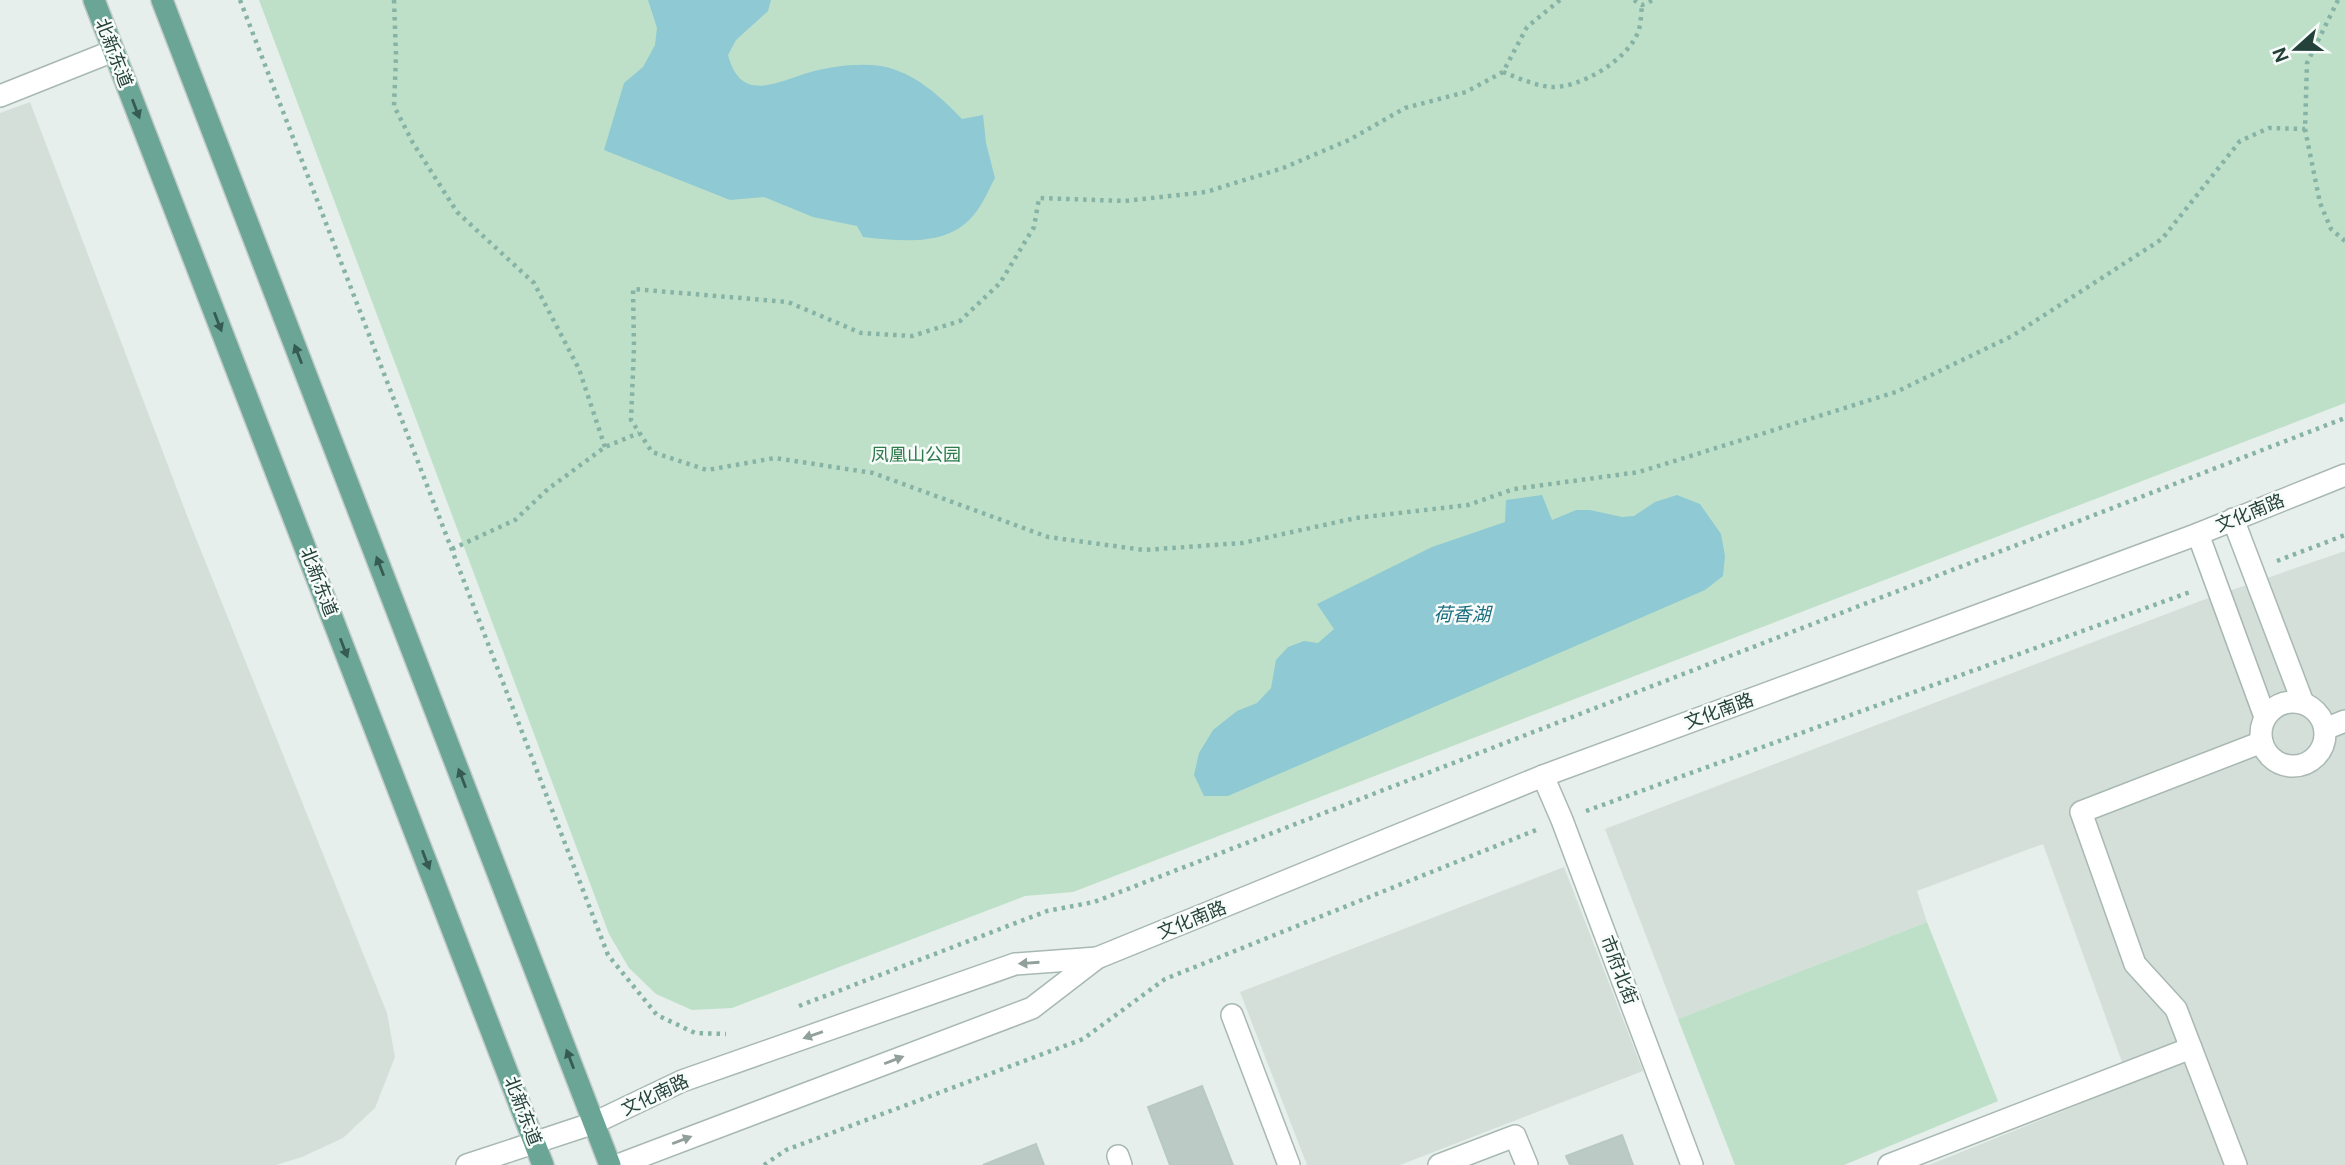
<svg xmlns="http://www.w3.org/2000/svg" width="2345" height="1165" font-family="'DM Sans','Noto Sans SC',sans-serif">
	<rect width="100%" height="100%" fill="#e6efeb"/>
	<g fill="#d4dfda">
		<polygon points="30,102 191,526 387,1013 395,1057 375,1108 343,1138 302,1157 276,1165 0,1165 0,113"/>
		<polygon points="2345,551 2345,1165 1929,1165 2130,1084 2043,844 1917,891 1927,922 1678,1019 1605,829 2203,600"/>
		<polygon points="1564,867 1643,1071 1400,1165 1307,1165 1240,992"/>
	</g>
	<g fill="#bfe0c8">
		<polygon points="259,0 2345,0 2345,403 1073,892 1025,896 732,1008 692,1010 656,994 629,968 609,934"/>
		<polygon points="1927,922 1998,1101 1844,1165 1735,1165 1678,1019"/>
	</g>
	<g fill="#8ec9d4">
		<path d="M648 0H771L768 11 736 40 728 55C741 105 778 81 811 72 833 66 859 63 881 66 914 72 940 96 962 119L983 115 986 143 995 178C989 189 984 202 976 212 950 248 901 241 863 237L857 226 813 217 764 197 730 200 604 150 624 83 643 67 655 45 657 28Z"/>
		<polygon points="1542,495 1552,520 1576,510 1590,510 1622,517 1634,516 1655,502 1677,495 1700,504 1721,534 1725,556 1723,576 1705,590 1228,796 1204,796 1194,775 1199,753 1213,730 1237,711 1257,703 1271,688 1276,660 1288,647 1304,641 1318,643 1334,629 1317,604 1432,547 1505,522 1506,500"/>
	</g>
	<g fill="#bbcac4" stroke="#b8c9c2" stroke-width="2">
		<polygon points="1202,1086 1233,1165 1170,1165 1148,1107"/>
		<polygon points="1622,1135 1633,1165 1570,1165 1566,1156"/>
		<polygon points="1036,1144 1044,1165 983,1165"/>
	</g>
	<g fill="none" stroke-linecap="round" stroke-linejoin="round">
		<defs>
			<g id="minor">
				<polyline points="0,96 113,51"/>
				<polyline points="2233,519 2303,703"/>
				<polyline points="2198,534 2265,717"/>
				<circle cx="2293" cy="734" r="32"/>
				<polyline points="2325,729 2345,721"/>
				<polyline points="1543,776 1562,820 1692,1165"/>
				<polyline points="1232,1015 1289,1165"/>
				<polyline points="1118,1156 1121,1165"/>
				<polyline points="467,1165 594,1123 682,1081 1015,964 1097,958"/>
				<polyline points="618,1165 1032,1008 1097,958 1543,776 2198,534 2345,475"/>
				<polyline points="1439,1165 1515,1136 1527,1165"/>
				<polyline points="1889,1165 2191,1048"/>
				<polyline points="2236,1165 2176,1009 2135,964 2081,812 2262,742"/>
			</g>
			<g id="major">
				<polyline points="94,0 543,1165"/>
				<polyline points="162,0 610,1165"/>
			</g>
		</defs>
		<use href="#minor" stroke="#a8b8b2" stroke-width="24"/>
		<use href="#major" stroke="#c2cac8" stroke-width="24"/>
		<g stroke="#86b3a5" stroke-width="4.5" stroke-dasharray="3.5 5" stroke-linecap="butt">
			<polyline points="240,0 608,955 657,1015 695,1033 726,1034"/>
			<polyline points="394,0 396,56 394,106 413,143 457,212 534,283 579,369 605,447"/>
			<polyline points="1560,0 1527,27 1503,72 1466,92 1405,108 1349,140 1283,168 1206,192 1125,201 1039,198 1034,227 1000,283 960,321 912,336 861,333 788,302 633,289 634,348 631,420 652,452 707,470 775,458 873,473 1048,537 1144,550 1242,543 1356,518 1468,505 1514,489 1639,472 1896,392 2012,336 2162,239 2240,141 2269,128 2305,129"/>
			<polyline points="1634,0 1642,5 1653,0"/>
			<polyline points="2338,0 2307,63 2305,129 2320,203 2331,229 2345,241"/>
			<path d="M1503 72C1518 78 1534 85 1550 87 1579 89 1628 60 1638 32 1641 25 1641 14 1642 5"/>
			<polyline points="452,549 515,520 548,489 605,447 639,433"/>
			<polyline points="2277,561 2345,535"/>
			<polyline points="1586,811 2190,592"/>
			<polyline points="799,1006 1047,911 1094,902 2345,418"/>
			<polyline points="764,1165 786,1150 1083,1039 1165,979 1536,830"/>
		</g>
		<use href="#minor" stroke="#fff" stroke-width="21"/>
		<use href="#major" stroke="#6aa596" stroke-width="21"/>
	</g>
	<defs><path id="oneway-solid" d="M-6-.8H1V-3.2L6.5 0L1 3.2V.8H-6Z" transform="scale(1.75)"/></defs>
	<g fill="#365b51">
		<use href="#oneway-solid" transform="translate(136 109) rotate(69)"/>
		<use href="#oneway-solid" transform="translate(218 322) rotate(69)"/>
		<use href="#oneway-solid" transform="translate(298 354) rotate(-111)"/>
		<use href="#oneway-solid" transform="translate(380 566) rotate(-111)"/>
		<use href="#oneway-solid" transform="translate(344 648) rotate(69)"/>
		<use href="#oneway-solid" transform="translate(462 778) rotate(-111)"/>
		<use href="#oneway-solid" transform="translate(426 860) rotate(69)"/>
		<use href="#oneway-solid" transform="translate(570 1059) rotate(-111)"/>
	</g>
	<g fill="#92a09c">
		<use href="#oneway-solid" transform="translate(1029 963) rotate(176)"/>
		<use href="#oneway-solid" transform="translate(813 1035) rotate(161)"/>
		<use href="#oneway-solid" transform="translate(894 1060) rotate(-21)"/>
		<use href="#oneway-solid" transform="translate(682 1140) rotate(-21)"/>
	</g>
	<g text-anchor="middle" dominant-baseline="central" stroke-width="5" stroke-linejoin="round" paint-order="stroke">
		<g font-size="18" fill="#24423a" stroke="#f7fbf9">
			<text transform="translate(114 53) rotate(69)">北新东道</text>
			<text transform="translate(2250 513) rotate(-22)">文化南路</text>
			<text transform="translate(319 582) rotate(69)">北新东道</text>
			<text transform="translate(1719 711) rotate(-20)">文化南路</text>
			<text transform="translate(1192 920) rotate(-22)">文化南路</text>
			<text transform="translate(1619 970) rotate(69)">市府北街</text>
			<text transform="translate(655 1095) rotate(-25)">文化南路</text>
			<text transform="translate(523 1111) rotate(69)">北新东道</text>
		</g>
		<g font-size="18" fill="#2d7a4b" stroke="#f7fbf9">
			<text x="916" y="455">凤凰山公园</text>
		</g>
		<g font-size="19" font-style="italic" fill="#1c6f80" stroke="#f7fbf9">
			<text x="1462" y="614">荷香湖</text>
		</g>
	</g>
	<g transform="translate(2296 49) rotate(249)" stroke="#f7fbf9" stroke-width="5" paint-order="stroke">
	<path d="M0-5L12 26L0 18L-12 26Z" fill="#24423a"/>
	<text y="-10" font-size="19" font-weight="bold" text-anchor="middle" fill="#24423a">N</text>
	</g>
</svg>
